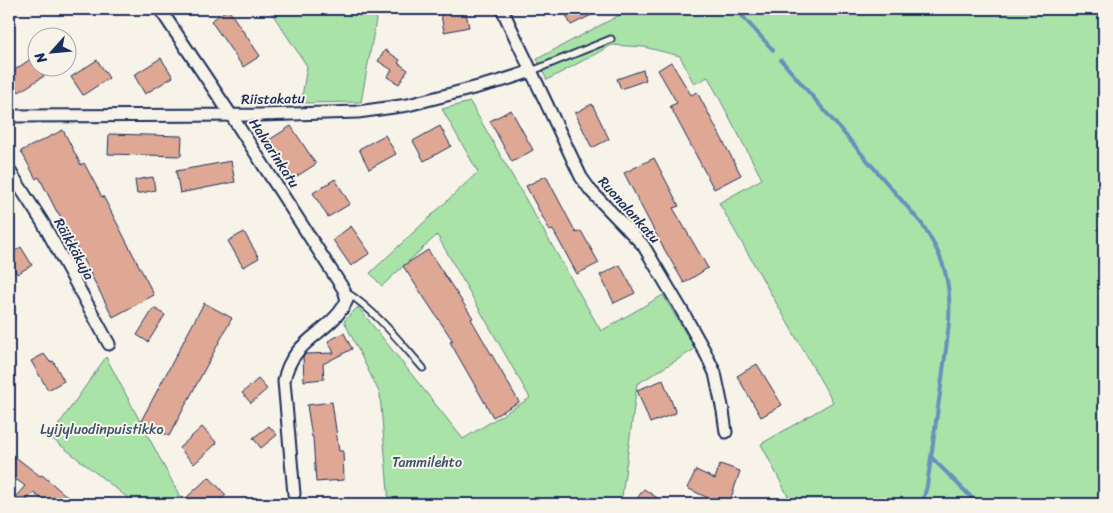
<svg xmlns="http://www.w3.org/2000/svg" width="1113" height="513" font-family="Sriracha,sans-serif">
	<rect width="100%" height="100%" fill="#f7f3e8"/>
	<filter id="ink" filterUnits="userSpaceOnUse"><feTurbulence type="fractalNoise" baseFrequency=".02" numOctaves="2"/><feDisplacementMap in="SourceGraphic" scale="10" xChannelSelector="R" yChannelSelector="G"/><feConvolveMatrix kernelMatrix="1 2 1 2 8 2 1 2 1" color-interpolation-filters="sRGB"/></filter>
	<g filter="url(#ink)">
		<g fill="#aae3a8" stroke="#628983">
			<polygon points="269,9 378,9 361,102 301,103 307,66"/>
			<polygon points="631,9 1104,9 1104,504 792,504 761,444 833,402 719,203 762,179 708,77 694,84 680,56 644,47 612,45 547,80 537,59"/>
			<polygon points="470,102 601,331 663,295 695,349 637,384 621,504 389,504 380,394 344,321 358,307 463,439 530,398 437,235 382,286 370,273 478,172 442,109"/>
			<polygon points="106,357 184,504 132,504 128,498 50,437"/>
		</g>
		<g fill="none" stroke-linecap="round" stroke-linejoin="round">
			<g stroke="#6791bc" stroke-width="4">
				<polyline points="736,9 773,50"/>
				<path d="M781 60 922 224C932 240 942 257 946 276 954 309 946 346 942 379 937 415 932 450 927 486L922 504"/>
				<polyline points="931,457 978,504"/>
			</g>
		</g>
		<g fill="#dea895" stroke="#1b2f5e">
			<polygon points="228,9 260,56 243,67 211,21"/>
			<polygon points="440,9 465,9 469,27 444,32"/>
			<polygon points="563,9 604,9 571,25"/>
			<polygon points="385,50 400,60 398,63 408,70 399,84 387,77 392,70 378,61"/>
			<polygon points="32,58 44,76 19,92 9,78 9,74"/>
			<polygon points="161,58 173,77 145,94 134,75"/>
			<polygon points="97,60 109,78 83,95 71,77"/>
			<polygon points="671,62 691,95 697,92 741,175 714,189 670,106 677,103 658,70"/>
			<polygon points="643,70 646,80 621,89 617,79"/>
			<polygon points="592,104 609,139 592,148 575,113"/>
			<polygon points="511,110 533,150 512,162 490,121"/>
			<polygon points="291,126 316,164 294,178 269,140"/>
			<polygon points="440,126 451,146 424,161 413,141"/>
			<polygon points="63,130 81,165 84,163 102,197 103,196 154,295 113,317 58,212 57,212 39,177 36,179 21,151"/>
			<polygon points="109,134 182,136 181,156 108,154"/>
			<polygon points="385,135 396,154 369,169 359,149"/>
			<polygon points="654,158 679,206 673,208 708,268 684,283 659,240 624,173"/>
			<polygon points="231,161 235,182 180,193 176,171"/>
			<polygon points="546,176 576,233 581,231 599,263 577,274 553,230 550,231 526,186"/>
			<polygon points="153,177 155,190 137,194 135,180"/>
			<polygon points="335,179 350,204 328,217 313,193"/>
			<polygon points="351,226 370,253 351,266 333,240"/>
			<polygon points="244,232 259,258 243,267 228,241"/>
			<polygon points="21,247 32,265 17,274 9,260 9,255"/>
			<polygon points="428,250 473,318 471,319 519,402 493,417 450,342 453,341 403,266"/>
			<polygon points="620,265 635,293 614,303 600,275"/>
			<polygon points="204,303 232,318 169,436 141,421"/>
			<polygon points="154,308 165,315 148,342 137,335"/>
			<polygon points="344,333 352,349 323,364 324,379 304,381 303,357 306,354 334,353 328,341"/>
			<polygon points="44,354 50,362 53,361 64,381 48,390 31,361"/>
			<polygon points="757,364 782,405 761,417 737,376"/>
			<polygon points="258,379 267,389 251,403 242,393"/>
			<polygon points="663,380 676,413 650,423 637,390"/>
			<polygon points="332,402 339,451 343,451 344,480 316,482 313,437 312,437 307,405"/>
			<polygon points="269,426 277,435 261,448 253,438"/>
			<polygon points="202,427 217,443 194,464 179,448"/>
			<polygon points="9,452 40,476 42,475 76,504 50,504 33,493 23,504 9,504 25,486 9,474"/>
			<polygon points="720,464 740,471 729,504 706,504 708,498 687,488 696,470 715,479"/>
			<polygon points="209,477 226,495 216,504 192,504 186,498"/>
			<polygon points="644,489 666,504 633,504"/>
		</g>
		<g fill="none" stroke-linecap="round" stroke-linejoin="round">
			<defs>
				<g id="lane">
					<polyline points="532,71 611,39"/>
					<path d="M346 292C376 311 400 342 423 368"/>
				</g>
				<g id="street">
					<path d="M160 9 231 115 344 290 347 300C332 333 291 339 284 381L294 494"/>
					<polyline points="502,9 581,177 591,191 643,245 681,309 705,352 715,373 723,411 726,432"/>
					<polyline points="9,116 260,115 358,112 408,105 501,81 532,71"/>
					<polyline points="9,170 43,223 109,344"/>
				</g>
			</defs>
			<use href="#lane" stroke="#1b2f5e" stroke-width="9"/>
			<use href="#street" stroke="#1b2f5e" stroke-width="15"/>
			<use href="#lane" stroke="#f7f3e8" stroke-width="5.5"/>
			<use href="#street" stroke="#f7f3e8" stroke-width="11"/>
		</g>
	</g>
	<g text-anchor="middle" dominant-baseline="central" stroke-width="4" stroke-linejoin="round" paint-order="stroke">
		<g font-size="14" fill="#1b2f5e" stroke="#f7f3e8">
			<text transform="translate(273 99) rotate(-1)">Riistakatu</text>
			<text transform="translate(274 153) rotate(57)">Halvarinkatu</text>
			<text transform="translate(629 210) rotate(48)">Ruonalankatu</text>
			<text transform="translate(74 249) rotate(61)">Räikkäkuja</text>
		</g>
		<g font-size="14" fill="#38536d" stroke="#f7f3e8">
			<text x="102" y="429">Lyijyluodinpuistikko</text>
			<text x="427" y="462">Tammilehto</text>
		</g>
	</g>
	<rect width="1113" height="513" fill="none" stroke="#f7f3e8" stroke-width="30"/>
	<rect x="15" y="15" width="1083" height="483" fill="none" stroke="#1b2f5e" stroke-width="2" filter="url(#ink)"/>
	<g transform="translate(52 52) rotate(243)"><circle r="24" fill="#f7f3e8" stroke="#9fa5b1"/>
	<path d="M0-4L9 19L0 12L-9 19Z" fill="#1b2f5e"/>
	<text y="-8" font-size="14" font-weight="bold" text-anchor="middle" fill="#1b2f5e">N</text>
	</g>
</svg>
